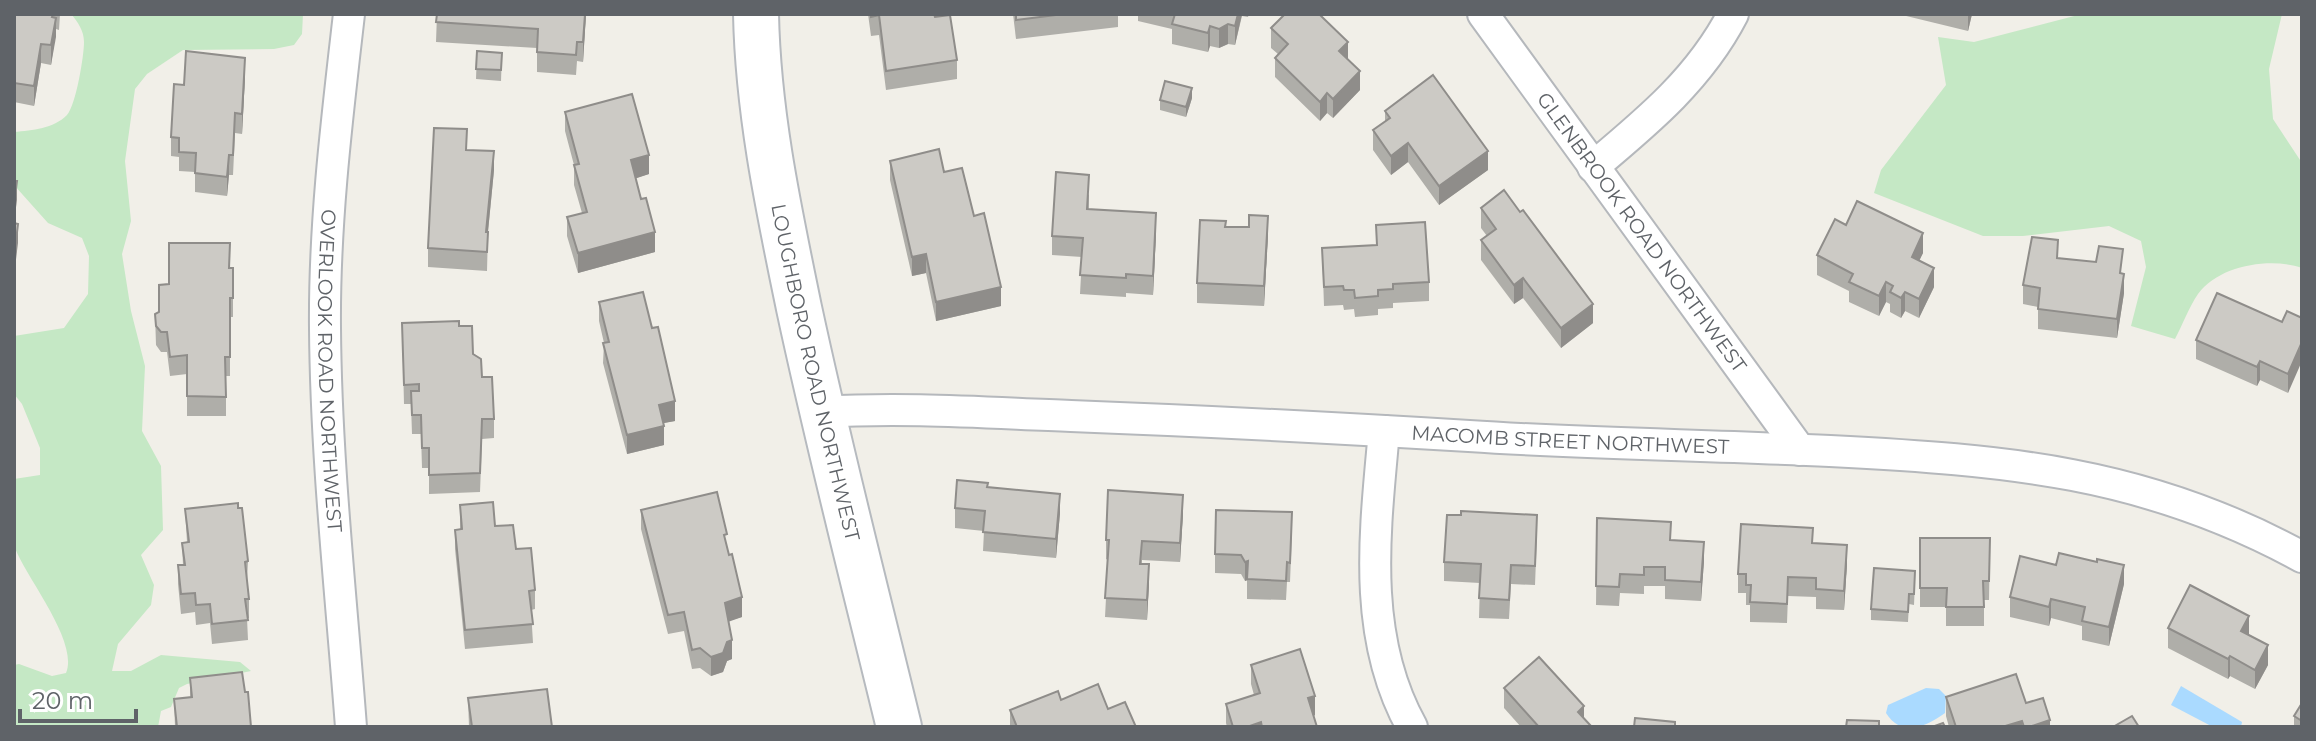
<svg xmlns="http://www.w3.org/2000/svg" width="2316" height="741" font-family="Montserrat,sans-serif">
	<rect width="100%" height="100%" fill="#f1efe8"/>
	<g fill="#c5e8c5">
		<path d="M71 14H303L302 34 294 45 274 49 183 50 147 74 135 89 125 161 131 221 122 254 131 311 145 366 142 431 161 466 163 530 141 555 154 585 151 605 118 644 112 671H131L161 655 240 662 251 671 187 684 179 688 171 707 161 711 158 727H14V665L19 664 52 676 66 673C79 642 27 579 15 548 9 532 14 497 14 479L40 475V448L22 404 14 394V336L64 328 88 294 89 256 82 238 48 223 14 185V132C33 130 53 129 67 115 76 105 84 56 84 42 84 31 78 22 71 14Z"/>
		<path d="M2082 14H2282L2269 69 2273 119 2302 163V268C2271 257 2219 265 2198 294 2189 307 2183 324 2175 339L2131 326 2146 267 2141 241 2109 226 2023 236H1983L1874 193 1881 170 1946 85 1938 37 1974 42Z"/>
	</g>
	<g fill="#aadaff">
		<polygon points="2181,686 2242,722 2241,727 2213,727 2171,705"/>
		<path d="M1926 688 1939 689 1946 696 1945 713C1925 727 1902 738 1886 713L1888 705Z"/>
	</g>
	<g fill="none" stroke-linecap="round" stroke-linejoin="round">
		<defs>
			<g id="street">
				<path id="s1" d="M349 14C337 118 324 223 325 328 326 461 341 594 351 727"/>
				<path id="s2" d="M1483 14 1800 450"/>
				<path d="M1593 167C1648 121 1700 78 1733 14"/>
				<path id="s3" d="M823 412C906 407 988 413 1071 416 1204 421 1337 428 1469 436 1589 444 1710 445 1830 451 2005 460 2145 471 2302 557"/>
				<path d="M1384 431C1375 531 1361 636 1412 727"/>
			</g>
			<g id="secondary">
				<path id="s4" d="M756 14C758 114 779 211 799 308 829 448 865 587 899 727"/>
			</g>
		</defs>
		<use href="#street" stroke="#b5b8bc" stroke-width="34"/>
		<use href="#secondary" stroke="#b6babf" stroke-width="48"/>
		<use href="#street" stroke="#fff" stroke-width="30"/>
		<use href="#secondary" stroke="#fff" stroke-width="44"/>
	</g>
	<g fill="#afaea9">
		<polygon points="14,14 60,14 59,30 56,29 51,65 41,63 34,106 14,102"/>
		<polygon points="437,14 586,14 583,62 577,61 576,75 537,72 537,48 436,42"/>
		<polygon points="868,14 934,14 935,17 957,60 957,79 886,90 879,35 871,36"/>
		<polygon points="1013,14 1118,14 1118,27 1016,39"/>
		<polygon points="1138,14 1249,14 1248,17 1242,16 1235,45 1228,44 1219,48 1210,46 1208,52 1172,44 1172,29 1138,21"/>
		<polygon points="1898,14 1972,14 1968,31"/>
		<polygon points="1271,28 1348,60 1360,90 1333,118 1327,113 1320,121 1275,77 1275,58 1278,54 1271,48"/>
		<polygon points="477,51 502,53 501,81 476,79"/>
		<polygon points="245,77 242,134 235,133 233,175 229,175 227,196 195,192 195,172 179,171 179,157 171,156 171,137 184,85"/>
		<polygon points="1192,98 1186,117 1160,110 1160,100"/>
		<polygon points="1385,111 1488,170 1439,205 1408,162 1391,175 1373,150 1373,130 1385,122"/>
		<polygon points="565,112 649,174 636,178 655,252 578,273 567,236 567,217 582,213 574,185 574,165 565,131"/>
		<polygon points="467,150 494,170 488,232 487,271 428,267 428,248"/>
		<polygon points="890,161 944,172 974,216 1001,306 936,321 926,273 912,276 890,180"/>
		<polygon points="1089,194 1089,209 1156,233 1153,295 1126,293 1126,297 1080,294 1082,257 1052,255 1052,236"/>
		<polygon points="1481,208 1593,323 1561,348 1523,298 1514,304 1481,260 1481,240 1487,236 1481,228"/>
		<polygon points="1376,225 1429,282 1429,301 1393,303 1393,308 1378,309 1378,315 1355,317 1354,309 1344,310 1343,305 1324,306 1322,248 1376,245"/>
		<polygon points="1846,225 1923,253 1919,260 1934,287 1919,318 1905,311 1901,318 1890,312 1890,304 1886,302 1879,316 1849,302 1849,291 1817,275 1817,255"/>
		<polygon points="1226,227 1249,227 1268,235 1264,306 1197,303 1197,283"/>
		<polygon points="2058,258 2122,274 2124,293 2117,338 2038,329 2038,307 2023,304 2023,285"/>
		<polygon points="230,268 233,268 233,317 230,317 230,376 226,376 226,416 187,416 187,374 170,376 167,352 161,352 156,345 155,314 159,312 169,284"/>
		<polygon points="599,302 675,421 663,423 664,445 627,454 603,363 604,343 599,321"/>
		<polygon points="2302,318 2288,393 2260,380 2257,386 2196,359 2196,340"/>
		<polygon points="402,323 459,326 473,354 482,377 494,419 494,438 482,439 480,492 429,494 429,468 422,468 421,434 412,434 411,404 404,404"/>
		<polygon points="988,487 1060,513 1056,558 983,551 984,531 955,528 955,508"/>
		<polygon points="460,505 495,526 535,590 535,609 531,610 533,643 465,649 455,549 455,530 460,530"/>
		<polygon points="185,509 248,561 247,581 249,599 249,618 247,618 248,640 212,644 210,623 196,625 195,612 181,614 178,584 178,565 183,565 182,543 187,542"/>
		<polygon points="641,510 727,549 742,617 728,621 732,659 727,661 723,672 711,676 700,668 692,669 684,631 668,634 641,529"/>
		<polygon points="1183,514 1180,562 1142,560 1142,564 1149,583 1147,620 1105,617 1108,560 1106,559 1106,540"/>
		<polygon points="1597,518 1671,540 1704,561 1701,601 1665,599 1665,586 1644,586 1644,594 1620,593 1619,606 1596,605"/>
		<polygon points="1292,532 1290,582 1287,582 1286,600 1247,599 1247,580 1245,581 1241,574 1215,573 1215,554"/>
		<polygon points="1537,534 1535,585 1511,584 1509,619 1479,618 1480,583 1444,581 1444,562"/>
		<polygon points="1920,538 1990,538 1989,600 1984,600 1984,626 1946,626 1946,607 1920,607"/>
		<polygon points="1813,543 1847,564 1844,610 1816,609 1816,597 1788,596 1787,623 1750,622 1750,605 1746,605 1746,593 1738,593 1738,574"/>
		<polygon points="1915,581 1914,605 1909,604 1908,622 1871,620 1871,609"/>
		<polygon points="2124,584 2109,646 2082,640 2082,626 2051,618 2049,626 2010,617 2010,597"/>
		<polygon points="2168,628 2249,635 2268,665 2255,689 2230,676 2228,679 2168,648"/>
		<polygon points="1251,665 1315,715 1314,716 1317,727 1227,727 1226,723 1226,704 1254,695 1251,684"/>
		<polygon points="190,678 245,692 251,727 175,727 174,699 190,698"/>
		<polygon points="1504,688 1584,719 1591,727 1521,727 1504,708"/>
		<polygon points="1946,697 2026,703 2050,727 1949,727 1946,716"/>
		<polygon points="468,698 552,727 469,727"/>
		<polygon points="1061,700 1108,709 1136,727 1010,727 1010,710"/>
		<polygon points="2302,703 2302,727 2294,727 2294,716"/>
	</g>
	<g fill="#8f8d8a">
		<polygon points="585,14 586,14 583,62 583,42"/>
		<polygon points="1238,14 1242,14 1235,45 1235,26"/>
		<polygon points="1968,14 1972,14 1968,31"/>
		<polygon points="56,18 56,37 51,65 51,45"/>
		<polygon points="1228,24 1228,44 1219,48 1219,29"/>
		<polygon points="1210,26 1210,46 1208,52 1208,33"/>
		<polygon points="1348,42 1348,62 1339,51"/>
		<polygon points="41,44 41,63 34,106 34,86"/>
		<polygon points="245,58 245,77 242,134 242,114"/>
		<polygon points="1360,71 1360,90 1333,118 1333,99"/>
		<polygon points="1192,88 1192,98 1186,117 1186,107"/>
		<polygon points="1327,93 1327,113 1320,121 1320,102"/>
		<polygon points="1408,143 1408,162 1391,175 1391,156"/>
		<polygon points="494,151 494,170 486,251 486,232"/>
		<polygon points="1488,151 1488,170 1439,205 1439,186"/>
		<polygon points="229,155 229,175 227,196 227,177"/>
		<polygon points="649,155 649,174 631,180 631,160"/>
		<polygon points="17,181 17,200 14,223 14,204"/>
		<polygon points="1156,213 1156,233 1153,295 1153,276"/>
		<polygon points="1268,216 1268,235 1264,306 1264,286"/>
		<polygon points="18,224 18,243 14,276 14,257"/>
		<polygon points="655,232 655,252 578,273 578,253"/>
		<polygon points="1923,233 1923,253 1912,276 1912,257"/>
		<polygon points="926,254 926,273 912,276 912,257"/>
		<polygon points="1934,268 1934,287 1919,318 1919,299"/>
		<polygon points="2124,274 2124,293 2117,338 2117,319"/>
		<polygon points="1523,278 1523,298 1514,304 1514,285"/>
		<polygon points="1886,282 1886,302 1879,316 1879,296"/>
		<polygon points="1001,287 1001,306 936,321 936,302"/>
		<polygon points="1905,292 1905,311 1901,318 1901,298"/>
		<polygon points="1593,304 1593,323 1561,348 1561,328"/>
		<polygon points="2302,342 2302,361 2288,393 2288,374"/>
		<polygon points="2260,361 2260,380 2257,386 2257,367"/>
		<polygon points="675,401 675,421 659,424 659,405"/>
		<polygon points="664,426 664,445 627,454 627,435"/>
		<polygon points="1060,494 1060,513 1056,558 1056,539"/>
		<polygon points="1183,495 1183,514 1180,562 1180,543"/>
		<polygon points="1704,542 1704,561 1701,601 1701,582"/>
		<polygon points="1847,545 1847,564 1844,610 1844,591"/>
		<polygon points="1248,561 1248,580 1245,581 1245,562"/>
		<polygon points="1149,564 1149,583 1147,620 1147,600"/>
		<polygon points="2124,565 2124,584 2109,646 2109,627"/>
		<polygon points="742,597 742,617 725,623 725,603"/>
		<polygon points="2051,599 2051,618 2049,626 2049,607"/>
		<polygon points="2249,616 2249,635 2241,631"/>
		<polygon points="732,640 732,659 727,661 723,672 711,676 711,657 727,642"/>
		<polygon points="2268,645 2268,665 2255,689 2255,670"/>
		<polygon points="2230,656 2230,676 2228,679 2228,659"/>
		<polygon points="1315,696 1315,715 1308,718 1308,698"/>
		<polygon points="1584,706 1584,725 1578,712"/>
		<polygon points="2050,720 2050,727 2029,727"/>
		<polygon points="2022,721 2022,727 2002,727"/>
		<polygon points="1261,722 1261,727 1247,727"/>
	</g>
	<g fill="#cccac5" stroke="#8f8d8a" stroke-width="2">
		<polygon points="14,14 53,14 52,17 56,18 51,45 41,44 34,86 14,83"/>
		<polygon points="437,14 585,14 583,42 577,42 576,55 537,52 538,29 436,22"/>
		<polygon points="871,14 934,14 935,17 950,15 957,60 886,71 879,15 871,17"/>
		<polygon points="1016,14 1064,14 1016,20"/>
		<polygon points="1175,14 1238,14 1235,26 1228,24 1219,29 1210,26 1208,33 1172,24"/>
		<polygon points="1285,14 1319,14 1348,42 1339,51 1360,71 1333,99 1327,93 1320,102 1275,58 1288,44 1271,28"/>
		<polygon points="186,51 245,58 242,114 235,113 233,155 229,155 227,177 195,173 196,153 179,152 179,138 171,137 174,84 184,85"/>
		<polygon points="477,51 502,53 501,70 476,69"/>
		<polygon points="1433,75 1488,151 1439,186 1408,143 1391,156 1373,130 1390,118 1385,111"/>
		<polygon points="1165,81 1192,88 1186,107 1160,100"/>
		<polygon points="632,94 649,155 631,160 641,199 646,198 655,232 578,253 567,217 587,212 574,165 579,164 565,112"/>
		<polygon points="434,128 467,129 466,150 494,151 486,232 488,232 487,252 428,248"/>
		<polygon points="939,149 944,172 962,168 974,216 984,213 1001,287 936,302 926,254 912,257 890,161"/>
		<polygon points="1056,172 1089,175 1087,209 1156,213 1153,276 1126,274 1126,278 1080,275 1083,238 1052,236"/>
		<polygon points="14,181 17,181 14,204"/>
		<polygon points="1504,190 1520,212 1523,210 1593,304 1561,328 1523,278 1514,285 1481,240 1496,229 1481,208"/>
		<polygon points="1857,201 1923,233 1912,257 1934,268 1919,299 1905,292 1901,298 1890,292 1893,286 1886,282 1879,296 1849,282 1853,274 1817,255 1835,219 1846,225"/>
		<polygon points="1249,215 1268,216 1264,286 1197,283 1200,220 1226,221 1225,227 1249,227"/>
		<polygon points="1425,222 1429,282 1393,284 1393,289 1378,290 1378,296 1355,298 1354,290 1344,290 1343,286 1324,287 1322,248 1377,245 1376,225"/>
		<polygon points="14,223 18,224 14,257"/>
		<polygon points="2032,237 2058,240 2057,258 2096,262 2099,246 2123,249 2120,273 2124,274 2117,319 2038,309 2040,288 2023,285"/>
		<polygon points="169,243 230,243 229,268 233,268 233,298 230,298 230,357 225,357 226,397 187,396 187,355 170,357 167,332 161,332 156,326 155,314 159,312 159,285 169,284"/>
		<polygon points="643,292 652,328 658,327 675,401 659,405 664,426 627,435 603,343 609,342 599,302"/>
		<polygon points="2217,293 2282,322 2287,311 2302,318 2302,342 2288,374 2260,361 2257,367 2196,340"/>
		<polygon points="459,321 459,326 472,326 473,354 481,359 482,377 492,377 494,419 482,419 480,473 429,475 429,448 422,448 421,415 412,415 411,391 419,391 419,384 404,385 402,323"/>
		<polygon points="957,480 988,483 987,487 1060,494 1056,539 983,532 985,511 955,508"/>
		<polygon points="1108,490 1183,495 1180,543 1142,541 1140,564 1149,564 1147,600 1105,598 1109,540 1106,540"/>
		<polygon points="717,492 727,534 724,535 729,555 732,554 742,597 725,603 732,640 727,642 723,653 711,657 700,648 692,650 684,612 668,615 641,510"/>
		<polygon points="493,502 495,526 513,525 516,549 531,548 535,590 529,591 533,624 465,630 455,530 462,529 460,505"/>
		<polygon points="238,503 238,508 242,508 248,561 245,562 249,599 245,599 248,620 212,624 210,604 196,605 195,593 181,594 178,565 185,565 182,543 189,542 185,509"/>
		<polygon points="1216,510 1292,512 1290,563 1287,562 1286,581 1247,579 1248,561 1245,562 1241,555 1215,554"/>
		<polygon points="1461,511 1537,515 1535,566 1511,565 1509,600 1479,598 1481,564 1444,562 1447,515 1461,515"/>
		<polygon points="1597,518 1671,522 1670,540 1704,542 1701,582 1665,580 1665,567 1644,567 1644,575 1620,574 1619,587 1596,586"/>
		<polygon points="1741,524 1813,528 1812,543 1847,545 1844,591 1816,589 1816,578 1788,577 1787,604 1750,602 1751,585 1746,585 1746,574 1738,574"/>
		<polygon points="1920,538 1990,538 1989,581 1983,581 1984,607 1946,607 1947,588 1920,588"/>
		<polygon points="2059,553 2097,562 2097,559 2124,565 2109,627 2082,621 2085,607 2051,599 2049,607 2010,597 2020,556 2056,565"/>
		<polygon points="1874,568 1915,571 1914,594 1909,594 1908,612 1871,609"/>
		<polygon points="2190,585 2249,616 2241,631 2268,645 2255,670 2230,656 2228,659 2168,628"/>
		<polygon points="1300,649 1315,696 1308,698 1317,727 1262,727 1261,722 1247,727 1233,727 1226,704 1260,693 1251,665"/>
		<polygon points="1539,657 1584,706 1578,712 1591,726 1589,727 1539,727 1504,688"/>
		<polygon points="242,672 245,692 248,692 251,727 177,727 174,699 192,697 190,678"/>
		<polygon points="2016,674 2026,703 2043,698 2050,720 2029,727 2024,727 2022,721 2002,727 1956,727 1946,697"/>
		<polygon points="1098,684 1108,709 1125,702 1136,727 1017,727 1010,710 1058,691 1061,700"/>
		<polygon points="547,689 552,727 472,727 468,698"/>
		<polygon points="2302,703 2302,721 2294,716"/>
		<polygon points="2132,716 2139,727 2113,727"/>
		<polygon points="1635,718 1675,722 1675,727 1634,727"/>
		<polygon points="1847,720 1879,721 1879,727 1846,727"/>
		<polygon points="1943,723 1945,727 1932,727"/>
	</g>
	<g text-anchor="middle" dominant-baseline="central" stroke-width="8" stroke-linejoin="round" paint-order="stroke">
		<g font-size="20" fill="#5f6368" stroke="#fff">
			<text stroke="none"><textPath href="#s2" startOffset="270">GLENBROOK ROAD NORTHWEST</textPath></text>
			<text stroke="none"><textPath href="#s1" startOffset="358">OVERLOOK ROAD NORTHWEST</textPath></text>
			<text stroke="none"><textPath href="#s4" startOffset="364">LOUGHBORO ROAD NORTHWEST</textPath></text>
			<text stroke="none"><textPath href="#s3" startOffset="748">MACOMB STREET NORTHWEST</textPath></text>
		</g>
	</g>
	<rect width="2316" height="741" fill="none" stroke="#5f6368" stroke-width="32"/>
	<path d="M20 709v12h116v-12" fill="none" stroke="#5f6368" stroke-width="4"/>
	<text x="32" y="709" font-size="24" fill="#5f6368" stroke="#ffffff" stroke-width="6" paint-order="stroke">20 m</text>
</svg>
